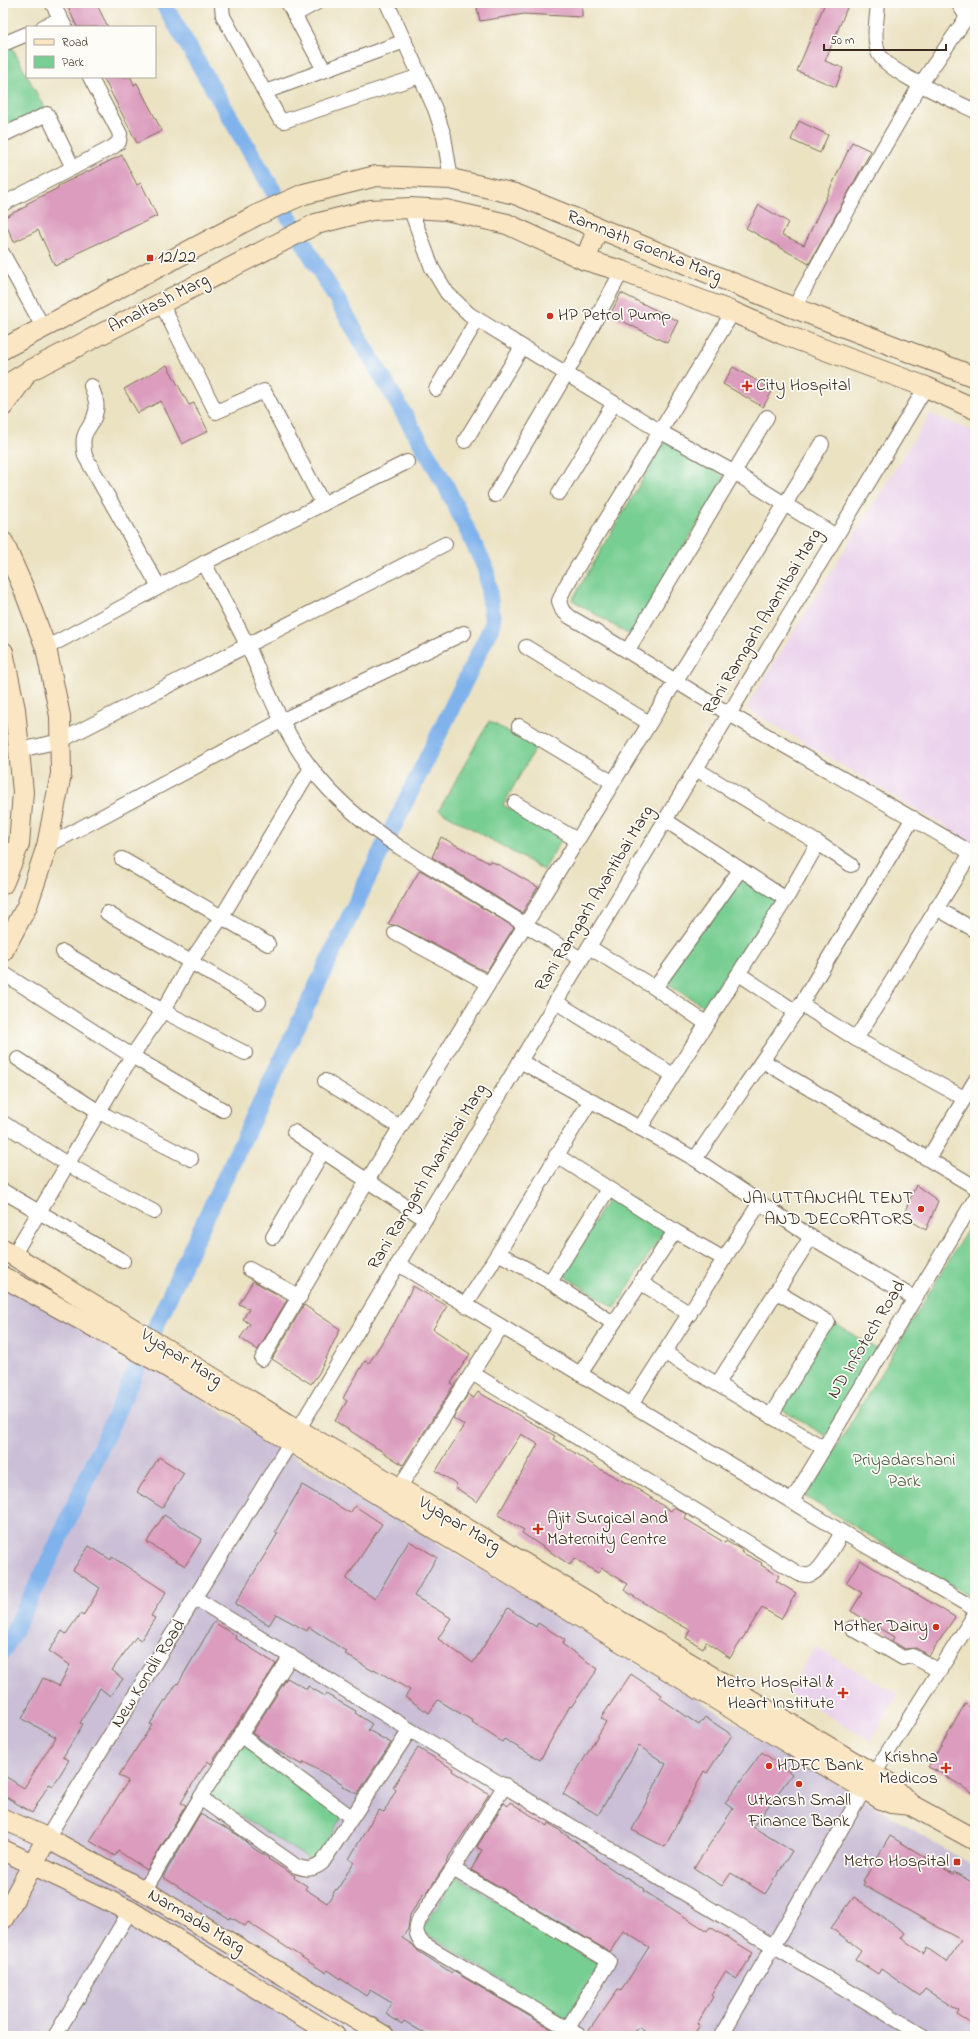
<svg xmlns="http://www.w3.org/2000/svg" width="978" height="2039" font-family="'Indie Flower',sans-serif">
	<rect width="100%" height="100%" fill="#fdfcf7"/>
	<filter id="ink" filterUnits="userSpaceOnUse"><feTurbulence type="fractalNoise" baseFrequency=".025" numOctaves="2"/><feDisplacementMap in="SourceGraphic" scale="8" xChannelSelector="R" yChannelSelector="G"/><feConvolveMatrix kernelMatrix="1 2 1 2 8 2 1 2 1" color-interpolation-filters="sRGB"/></filter>
	<filter id="wash" filterUnits="userSpaceOnUse"><feTurbulence type="fractalNoise" baseFrequency=".012" numOctaves="4" result="noise"/><feDisplacementMap in="SourceGraphic" scale="16" xChannelSelector="R" yChannelSelector="G"/><feGaussianBlur stdDeviation="0.9" result="paint"/><feColorMatrix in="noise" values="0 0 0 0 0 0 0 0 0 0 0 0 0 0 0 0 0 1.4 0 .05"/><feComposite in="paint" operator="in"/></filter>
	<g filter="url(#wash)">
		<rect width="100%" height="100%" fill="#ebe2c2"/>
		<g fill="#ead1ec">
			<polygon points="930,414 975,432 975,844 746,708"/>
			<polygon points="815,1646 898,1695 871,1741 788,1692"/>
		</g>
		<polygon fill="#cabfd6" points="3,1273 263,1438 975,1867 975,2036 3,2036"/>
		<g fill="#77ce92" stroke="#597c58">
			<polygon points="12,47 45,109 3,129 3,51"/>
			<polygon points="665,441 725,477 631,636 572,600"/>
			<polygon points="489,721 536,747 503,805 562,838 544,870 439,810"/>
			<polygon points="739,862 786,891 711,1011 664,981"/>
			<polygon points="615,1188 669,1223 615,1308 561,1274"/>
			<polygon points="975,1217 975,1596 973,1598 806,1497"/>
			<polygon points="831,1321 878,1350 826,1436 779,1408"/>
			<polygon points="241,1744 346,1810 314,1862 209,1796"/>
			<polygon points="456,1876 599,1965 565,2020 422,1931"/>
		</g>
		<g fill="none" stroke-linecap="round" stroke-linejoin="round">
			<polyline stroke="#80b2ec" stroke-width="17" points="3,1652 51,1557 190,1251 368,878 493,624 486,569 445,484 163,3"/>
		</g>
		<g id="blocks">
			<g fill="#db9cbe">
				<polygon points="66,3 96,3 108,27 77,27"/>
				<polygon points="476,3 582,3 582,17 524,14 480,21"/>
				<polygon points="825,3 849,3 825,61 843,68 836,87 797,71"/>
				<polygon points="103,77 131,77 134,85 137,83 162,131 137,143"/>
				<polygon points="799,121 828,135 820,153 791,140"/>
				<polygon points="852,142 871,151 809,264 746,228 759,205 788,222 782,235 804,245"/>
				<polygon points="122,155 137,185 141,183 157,216 75,254 76,256 55,266 38,230 14,242 3,218 27,206 26,204 58,188 58,186"/>
				<polygon points="621,293 678,321 667,343 610,315"/>
				<polygon points="167,365 189,405 194,403 208,431 182,444 161,401 138,413 124,389"/>
				<polygon points="733,367 773,390 763,407 723,384"/>
				<polygon points="441,837 489,863 490,861 501,866 538,887 522,913 432,857"/>
				<polygon points="420,870 514,927 486,972 399,926 388,924"/>
				<polygon points="916,1185 938,1201 926,1230 903,1216"/>
				<polygon points="253,1281 287,1300 258,1350 240,1338 250,1324 243,1319 249,1309 239,1304"/>
				<polygon points="413,1286 447,1306 433,1329 470,1354 451,1383 454,1385 403,1465 335,1421 347,1401 343,1398 365,1361 369,1363 395,1322"/>
				<polygon points="304,1305 340,1329 319,1373 311,1384 272,1359"/>
				<polygon points="478,1392 555,1436 553,1439 598,1468 630,1485 630,1484 671,1511 674,1507 686,1514 684,1518 725,1543 726,1541 742,1550 741,1552 762,1563 761,1565 779,1576 776,1581 796,1593 781,1619 762,1608 730,1658 706,1642 703,1648 686,1638 690,1630 663,1615 624,1590 628,1584 602,1568 598,1573 574,1558 570,1565 522,1533 524,1530 498,1515 538,1444 521,1434 477,1502 455,1487 457,1484 436,1471 464,1425 453,1418 468,1394 474,1398"/>
				<polygon points="159,1457 184,1473 162,1508 137,1492"/>
				<polygon points="302,1485 350,1513 355,1506 382,1524 346,1579 375,1599 409,1541 437,1557 414,1596 451,1618 438,1639 473,1663 508,1608 536,1627 538,1623 565,1640 562,1644 598,1669 571,1707 570,1706 540,1760 504,1739 502,1742 472,1722 473,1721 438,1700 429,1713 405,1697 410,1690 374,1669 373,1671 345,1654 347,1652 309,1627 307,1631 276,1614 269,1625 235,1604 278,1533 275,1532"/>
				<polygon points="164,1515 202,1539 185,1566 147,1542"/>
				<polygon points="89,1546 111,1560 112,1557 166,1592 151,1616 155,1618 141,1640 136,1637 112,1670 123,1679 110,1696 100,1688 80,1723 83,1724 63,1757 69,1760 53,1786 49,1784 32,1813 3,1795 3,1775 24,1788 56,1737 22,1719 43,1678 59,1686 70,1665 49,1651 62,1631 66,1634 80,1614 83,1616 100,1588 73,1570"/>
				<polygon points="860,1560 955,1617 929,1656 916,1648 905,1649 892,1641 894,1637 851,1611 862,1593 846,1583"/>
				<polygon points="214,1622 236,1636 235,1638 276,1664 211,1764 208,1761 196,1778 181,1803 186,1805 147,1870 118,1851 115,1856 90,1841 128,1781 119,1775 152,1725 150,1724 165,1700 166,1701 177,1683 178,1684"/>
				<polygon points="631,1674 662,1695 660,1698 699,1725 705,1717 732,1735 707,1773 704,1771 665,1847 632,1830 666,1764 639,1746 598,1815 563,1794 606,1722 601,1718"/>
				<polygon points="287,1678 307,1689 308,1686 325,1696 326,1694 356,1711 355,1713 372,1724 368,1730 391,1743 357,1794 342,1786 343,1784 304,1762 302,1765 274,1749 252,1733"/>
				<polygon points="965,1704 975,1710 975,1795 943,1774 928,1767"/>
				<polygon points="418,1748 453,1769 452,1771 489,1794 446,1861 447,1862 446,1864 426,1894 424,1893 410,1915 408,1929 402,1938 413,1945 418,1951 452,1973 453,1971 563,2036 429,2036 404,2021 402,2024 386,2014 392,2003 370,1990 366,1996 328,1970 326,1973 248,1922 245,1926 231,1917 230,1919 163,1877 200,1814 238,1835 253,1848 269,1858 268,1859 295,1876 294,1878 307,1886 305,1889 327,1903 336,1889 337,1890 354,1862 349,1859 372,1820 379,1810 384,1812 396,1790 393,1787"/>
				<polygon points="762,1752 792,1774 753,1827 792,1851 765,1894 731,1873 722,1886 694,1868 733,1809 725,1803"/>
				<polygon points="510,1802 548,1826 549,1823 552,1825 597,1857 596,1858 625,1878 626,1877 645,1889 644,1891 693,1922 707,1931 710,1927 753,1953 737,1979 725,1972 711,1995 713,1997 697,2024 700,2025 693,2036 652,2036 638,2027 632,2036 588,2036 588,2032 618,1989 621,1991 649,1947 623,1931 610,1952 471,1870 482,1850 477,1847 504,1803 508,1806"/>
				<polygon points="890,1836 953,1874 954,1872 975,1884 975,2026 957,2015 959,2011 925,1989 920,1996 881,1969 878,1974 855,1959 861,1950 831,1928 854,1897 905,1933 901,1938 924,1954 927,1948 947,1962 961,1940 863,1885 865,1882 863,1881"/>
			</g>
		</g>
	</g>
	<g filter="url(#ink)">
		<use href="#blocks" fill-opacity="0" stroke="#796a57" stroke-width="1"/>
		<g fill="none" stroke-linecap="round" stroke-linejoin="round">
			<defs>
				<g id="street">
					<polyline points="52,3 65,27"/>
					<polyline points="224,3 222,7 223,16 279,118 284,121 420,76"/>
					<polyline points="288,3 324,70"/>
					<polyline points="387,3 435,109 444,136 451,179"/>
					<path d="M878 3C877 19 873 37 878 52 885 72 955 101 975 111"/>
					<polyline points="958,3 967,17"/>
					<polyline points="294,15 316,3"/>
					<polyline points="43,27 61,19"/>
					<polyline points="3,44 27,34"/>
					<polyline points="265,92 405,41"/>
					<polyline points="3,135 47,114 73,168"/>
					<polyline points="3,204 113,147 119,142 120,134 90,77"/>
					<polyline points="410,208 432,268 447,293 469,314 661,432 735,473 836,536"/>
					<polyline points="3,254 43,327"/>
					<polyline points="161,303 216,412 264,391 323,504"/>
					<polyline points="794,308 859,190 920,85 967,17 975,9"/>
					<path d="M733 312 564 589 559 601 562 610 570 617C625 648 677 683 731 715 812 762 894 807 975 855"/>
					<path d="M91 386C94 394 98 403 96 411 92 432 79 427 85 456L159 587"/>
					<polyline points="436,389 477,320"/>
					<polyline points="465,441 522,347"/>
					<polyline points="559,493 614,403"/>
					<polyline points="495,495 566,374 622,271"/>
					<path d="M204 563C219 591 234 618 248 647 267 688 283 732 311 768 335 800 366 825 399 847L581 959"/>
					<polyline points="526,647 649,723"/>
					<polyline points="46,648 204,563 407,462"/>
					<polyline points="628,650 767,417"/>
					<polyline points="519,726 612,782"/>
					<polyline points="20,750 60,741 445,544"/>
					<polyline points="696,769 818,843 851,865"/>
					<polyline points="515,803 577,840"/>
					<polyline points="665,820 786,899"/>
					<polyline points="47,846 281,721 464,633"/>
					<polyline points="122,859 268,944"/>
					<polyline points="936,908 975,930"/>
					<polyline points="107,913 259,1002"/>
					<polyline points="395,933 488,983"/>
					<polyline points="589,947 655,988 707,1024"/>
					<polyline points="63,952 163,1011 245,1053"/>
					<polyline points="3,973 132,1056 223,1110"/>
					<polyline points="739,974 796,1012"/>
					<polyline points="655,988 740,870"/>
					<polyline points="556,1002 673,1075"/>
					<polyline points="801,1004 856,1039 964,1098"/>
					<polyline points="856,1039 971,853"/>
					<polyline points="18,1059 99,1112 191,1159"/>
					<polyline points="520,1061 695,1159 811,1237 914,1298"/>
					<polyline points="763,1061 975,1187"/>
					<polyline points="325,1081 400,1127"/>
					<polyline points="3,1123 67,1164 154,1212"/>
					<polyline points="640,1128 786,899 818,843"/>
					<polyline points="294,1132 425,1219"/>
					<polyline points="556,1155 675,1231 724,1259"/>
					<polyline points="695,1159 801,1004 913,818"/>
					<polyline points="928,1159 975,1081"/>
					<polyline points="3,1191 123,1261"/>
					<polyline points="273,1237 323,1151"/>
					<polyline points="14,1254 132,1056 163,1011 191,961 221,918 311,768"/>
					<polyline points="500,1254 550,1282 613,1323"/>
					<polyline points="398,1264 842,1532 975,1609"/>
					<polyline points="249,1269 300,1297"/>
					<polyline points="550,1282 608,1189"/>
					<polyline points="640,1282 690,1314"/>
					<path d="M465 1305C510 1238 548 1168 591 1100"/>
					<polyline points="665,1353 824,1448"/>
					<polyline points="262,1359 367,1181 822,444"/>
					<path d="M472 1373 799 1574C802 1574 806 1576 809 1575 821 1573 836 1542 842 1532"/>
					<polyline points="580,1374 675,1231"/>
					<polyline points="718,1383 811,1237"/>
					<polyline points="631,1405 759,1204"/>
					<polyline points="771,1415 828,1322 777,1292"/>
					<polyline points="399,1488 501,1327"/>
					<polyline points="792,1501 975,1199"/>
					<polyline points="195,1598 410,1730 924,2036"/>
					<polyline points="852,1628 903,1658 912,1656 940,1671"/>
					<polyline points="240,1735 351,1817"/>
					<path d="M505 1785 453 1869 420 1918C415 1929 415 1933 422 1943L580 2036"/>
					<path d="M200 1798 296 1866C307 1870 313 1870 322 1863L410 1730"/>
					<polyline points="47,1838 298,1430 926,387"/>
					<polyline points="453,1869 609,1961 568,2028"/>
					<polyline points="144,1891 200,1798 291,1656"/>
					<polyline points="55,2036 130,1911"/>
					<polyline points="721,2036 865,1788 975,1614"/>
				</g>
				<g id="secondary">
					<polyline points="585,260 598,228"/>
					<polyline points="3,349 257,215 304,194 376,176 451,179 515,194 794,308 975,377"/>
					<polyline points="3,387 29,371 316,224 371,210 410,208 446,210 507,224 585,260 622,271 733,312 782,334 926,387 975,409"/>
					<polyline points="3,406 23,379"/>
					<polyline points="3,542 23,587 46,648 60,716 61,774 47,846 27,906 3,951"/>
					<polyline points="3,652 15,709 23,792 19,844 3,884"/>
					<polyline points="3,1249 298,1430 399,1488 890,1784 911,1805 975,1840"/>
					<polyline points="3,1277 164,1365 881,1799 891,1803 911,1805"/>
					<polyline points="3,1819 47,1838 144,1891 384,2036"/>
					<polyline points="3,1850 130,1911 335,2036"/>
					<polyline points="3,1919 47,1838"/>
				</g>
			</defs>
			<use href="#street" stroke="#796a57" stroke-width="16"/>
			<use href="#secondary" stroke="#796a57" stroke-width="22"/>
			<use href="#street" stroke="#fff" stroke-width="14"/>
			<use href="#secondary" stroke="#fbe6c4" stroke-width="20"/>
		</g>
	</g>
	<g fill="#c8321e" stroke="#fdfcf7" stroke-width="1.5">
		<rect x="146" y="254" width="8" height="8" rx="2"/>
		<circle cx="550" cy="316" r="4"/>
		<path d="M745 380h4v4h4v4h-4v4h-4v-4h-4v-4h4z"/>
		<circle cx="921" cy="1209" r="4"/>
		<path d="M536 1523h4v4h4v4h-4v4h-4v-4h-4v-4h4z"/>
		<circle cx="936" cy="1627" r="4"/>
		<path d="M841 1687h4v4h4v4h-4v4h-4v-4h-4v-4h4z"/>
		<circle cx="769" cy="1766" r="4"/>
		<path d="M944 1762h4v4h4v4h-4v4h-4v-4h-4v-4h4z"/>
		<circle cx="799" cy="1784" r="4"/>
		<rect x="953" y="1858" width="8" height="8" rx="2"/>
	</g>
	<g text-anchor="middle" dominant-baseline="central" stroke-width="3.5" stroke-linejoin="round" paint-order="stroke">
		<g font-size="18" fill="#3b2a1e" stroke="#fdfcf7">
			<text transform="translate(644 247) rotate(22)">Ramnath Goenka Marg</text>
			<text transform="translate(159 304) rotate(-27)">Amaltash Marg</text>
			<text transform="translate(763 622) rotate(-59)">Rani Ramgarh Avantibai Marg</text>
			<text transform="translate(595 899) rotate(-59)">Rani Ramgarh Avantibai Marg</text>
			<text transform="translate(428 1177) rotate(-59)">Rani Ramgarh Avantibai Marg</text>
			<text transform="translate(867 1340) rotate(-59)">ND Infotech Road</text>
			<text transform="translate(181 1358) rotate(32)">Vyapar Marg</text>
			<text transform="translate(459 1525) rotate(31)">Vyapar Marg</text>
			<text transform="translate(149 1674) rotate(-58)">New Kondli Road</text>
			<text transform="translate(196 1922) rotate(31)">Narmada Marg</text>
		</g>
		<g font-size="18" fill="#3b2a1e" stroke="#fdfcf7" text-anchor="start">
			<text x="158" y="258">12/22</text>
			<text x="558" y="316">HP Petrol Pump</text>
			<text x="756" y="386">City Hospital</text>
			<text x="913" y="1199" text-anchor="end">JAI UTTANCHAL TENT<tspan x="913" dy="21">AND DECORATORS</tspan></text>
			<text x="547" y="1519">Ajit Surgical and<tspan x="547" dy="21">Maternity Centre</tspan></text>
			<text x="928" y="1627" text-anchor="end">Mother Dairy</text>
			<text x="834" y="1683" text-anchor="end">Metro Hospital &amp;<tspan x="834" dy="21">Heart Institute</tspan></text>
			<text x="938" y="1758" text-anchor="end">Krishna<tspan x="938" dy="21">Medicos</tspan></text>
			<text x="777" y="1766">HDFC Bank</text>
			<text x="799" y="1801" text-anchor="middle">Utkarsh Small<tspan x="799" dy="21">Finance Bank</tspan></text>
			<text x="949" y="1862" text-anchor="end">Metro Hospital</text>
		</g>
		<g font-size="18" fill="#4d5b41" stroke="#fdfcf7">
			<text x="904" y="1461">Priyadarshani<tspan x="904" dy="21">Park</tspan></text>
		</g>
	</g>
	<rect width="978" height="2039" fill="none" stroke="#fdfcf7" stroke-width="16"/>
	<rect x="26" y="26" width="130" height="52" fill="#fdfcf7" stroke="#afa8a0"/>
	<rect x="34" y="39" width="20" height="6" fill="#fbe6c4" stroke="#afa8a0"/>
	<text x="62" y="46" font-size="12" fill="#3b2a1e">Road</text>
	<rect x="34" y="56" width="20" height="12" fill="#77ce92" stroke="#afa8a0"/>
	<text x="62" y="66" font-size="12" fill="#3b2a1e">Park</text>
	<path d="M824 44v6h122v-6" fill="none" stroke="#3b2a1e" stroke-width="2"/>
	<text x="830" y="44" font-size="12" fill="#3b2a1e" stroke="#fdfcf7" stroke-width="3" paint-order="stroke">50 m</text>
</svg>
